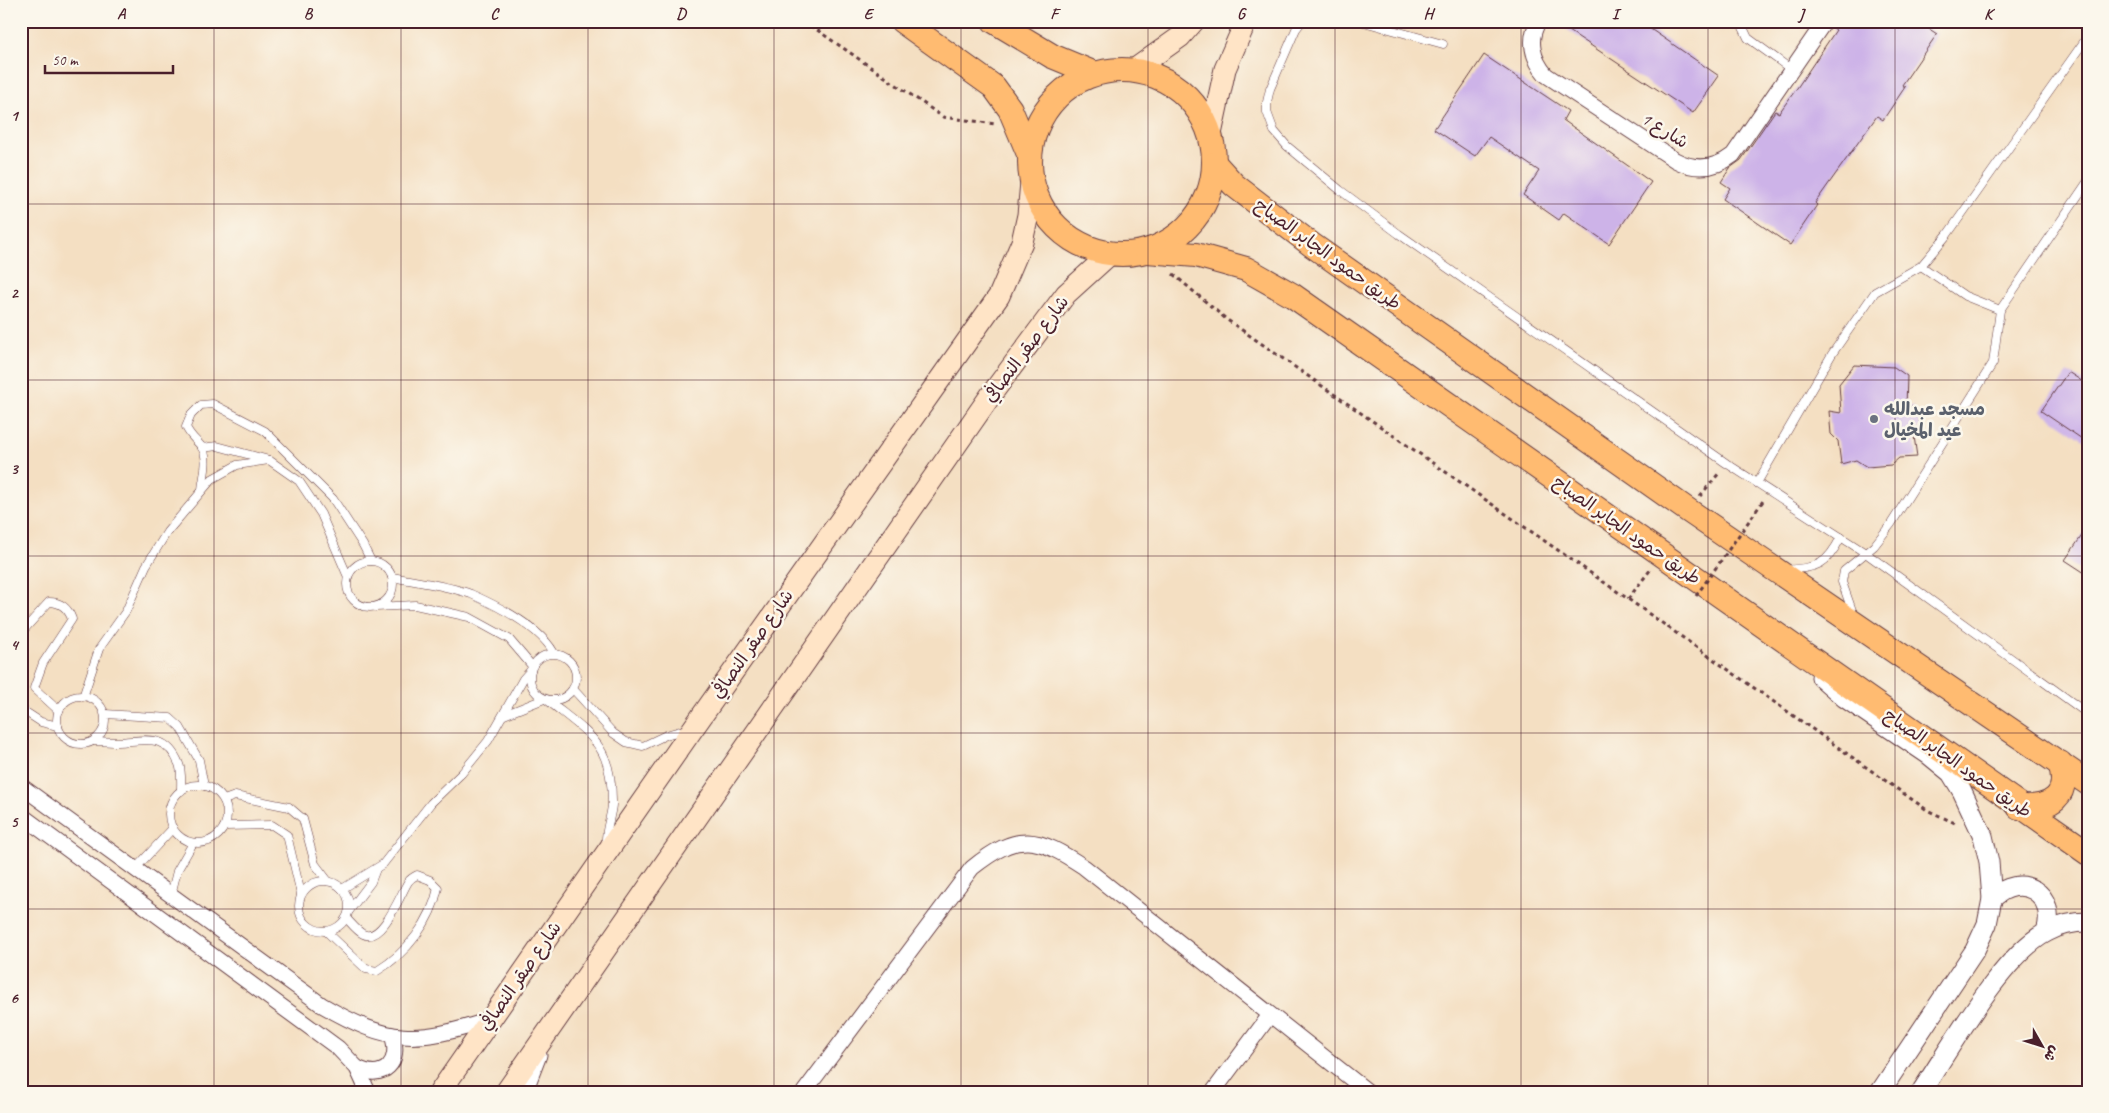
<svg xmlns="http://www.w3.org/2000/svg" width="2109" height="1113" font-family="Caveat,'Playpen Sans Arabic',sans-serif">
	<rect width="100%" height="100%" fill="#fbf7ec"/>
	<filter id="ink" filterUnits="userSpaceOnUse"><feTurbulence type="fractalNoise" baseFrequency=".02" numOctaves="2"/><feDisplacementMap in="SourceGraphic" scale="10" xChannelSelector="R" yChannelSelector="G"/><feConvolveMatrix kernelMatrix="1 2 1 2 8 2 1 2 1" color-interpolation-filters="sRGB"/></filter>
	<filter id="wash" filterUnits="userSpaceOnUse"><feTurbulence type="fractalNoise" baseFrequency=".0096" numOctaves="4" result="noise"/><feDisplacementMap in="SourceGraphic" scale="20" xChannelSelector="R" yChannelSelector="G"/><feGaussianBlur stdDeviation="1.12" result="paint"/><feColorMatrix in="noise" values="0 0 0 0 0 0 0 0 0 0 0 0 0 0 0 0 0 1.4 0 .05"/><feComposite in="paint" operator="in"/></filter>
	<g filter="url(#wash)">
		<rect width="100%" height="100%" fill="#f4dfc2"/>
		<g id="blocks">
			<g fill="#cdb3e8">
				<polygon points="1554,21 1653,21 1649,28 1719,76 1693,113"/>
				<polygon points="1834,21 1917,21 1937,34 1902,85 1905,87 1883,120 1877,116 1815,203 1817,205 1790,245 1723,199 1730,188 1721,182 1730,168 1741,160 1775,111 1779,113 1797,88 1836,30 1832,27"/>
				<polygon points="1484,55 1568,111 1563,120 1651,182 1609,244 1564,213 1559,220 1523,195 1539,171 1489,137 1475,156 1434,129"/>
				<polygon points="1854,365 1894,367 1907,376 1906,407 1913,406 1921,424 1914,436 1917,457 1899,458 1891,465 1867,467 1856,460 1841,464 1838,441 1831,434 1829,411 1841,413 1839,384"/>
				<polygon points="2068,372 2088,385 2088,443 2041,411"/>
				<polygon points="2088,527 2088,575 2065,560"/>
			</g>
		</g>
	</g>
	<g filter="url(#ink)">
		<use href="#blocks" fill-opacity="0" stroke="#643c42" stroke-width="1"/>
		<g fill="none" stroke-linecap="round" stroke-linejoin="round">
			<defs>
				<g id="service">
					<polyline points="1302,21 1296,29 1270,89 1267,102 1267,112 1274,131 1287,146 1340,190 1399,234 1726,463 1867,554 2088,714"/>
					<polyline points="1360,21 1443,44"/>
					<polyline points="1740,21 1748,38 1792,70"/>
					<polyline points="1921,266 1965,296 2000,310"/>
					<polyline points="202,448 217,446 269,460 299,481 321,514 348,577"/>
					<polyline points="1757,483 1832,354 1875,292 1921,266 1947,235 2088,36"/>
					<path d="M202 490C203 477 210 458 201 446 195 439 190 436 186 427L191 415 201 405 213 404 265 431 333 499 363 545 371 561"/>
					<circle cx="370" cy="584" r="23"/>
					<path d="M1786 570C1817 567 1826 567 1841 537"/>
					<path d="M392 577C417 582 446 585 471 594 498 606 540 627 554 653"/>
					<polyline points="376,607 415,605 469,617 509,639 532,666"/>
					<polyline points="1854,616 1842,582 1844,571 1874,546 1891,524 1993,363 2000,310 2088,181"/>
					<path d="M21 633 49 602C60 602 68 608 72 619L43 663 34 688 59 711"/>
					<circle cx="553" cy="677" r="23"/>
					<polyline points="573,689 613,733 626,742 643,746 666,735 687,729"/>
					<circle cx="81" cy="720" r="24"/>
					<polyline points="83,697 99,649 126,611 146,566 167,532 212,479 237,465 269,460"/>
					<path d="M547 700C590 735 613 744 612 805 611 817 605 831 606 843"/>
					<polyline points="21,709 41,722 58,726"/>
					<polyline points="105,714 170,718 180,727 199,760 204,786"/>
					<polyline points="504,715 544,699"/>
					<path d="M94 741C102 741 110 742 118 742 144 741 166 732 179 764 182 771 181 783 181 791"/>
					<circle cx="198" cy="814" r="29"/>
					<polyline points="224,800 235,796 289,807 303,819 315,864 328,881"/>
					<polyline points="225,826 272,825 287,835 301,894"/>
					<polyline points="135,869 173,828"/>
					<circle cx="324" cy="906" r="25"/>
					<polyline points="342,889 383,864 431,803 462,773 488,741 523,679 531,670"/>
					<polyline points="171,895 177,871 193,843"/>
					<polyline points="349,911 371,882 376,869"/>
					<path d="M327 932 366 969 377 971C407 953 431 922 438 888L430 880 417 875C413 877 410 879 408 882 401 893 382 944 363 934 357 931 351 923 346 918"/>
				</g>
				<g id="minor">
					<path d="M1539 21C1527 39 1533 60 1546 75L1675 160C1696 171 1715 169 1733 155L1825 21"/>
					<path d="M21 786 322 1005C389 1044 416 1044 489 1020"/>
					<polyline points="21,815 338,1048 357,1068 368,1092"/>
					<path d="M357 1068C384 1081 402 1062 392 1035"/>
					<polyline points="528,1092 529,1081 539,1055"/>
					<path d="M804 1092 972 868C1018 831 1037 836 1084 867L1368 1092"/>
					<polyline points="1213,1092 1270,1015"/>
				</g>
				<g id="tertiary">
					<polyline points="1821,677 1845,698 1929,755 1951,773 1962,791 1983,836 1989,862 1992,899 1987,924 1975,950 1880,1092"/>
					<path d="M1992 899C2021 870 2058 894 2046 932"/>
					<path d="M1921 1092C1950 1049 2002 955 2047 932 2059 925 2074 922 2088 922"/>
				</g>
				<g id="secondary">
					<polyline points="1135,69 1180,37 1194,21"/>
					<polyline points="1211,134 1225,69 1246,21"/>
					<polyline points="440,1092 694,727 999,296 1022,242 1028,215 1031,182"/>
					<polyline points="506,1092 993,392 1066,294 1110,254"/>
				</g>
				<g id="primary">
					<polyline points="902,21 994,87 1010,109 1029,154"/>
					<polyline points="994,21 1052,56 1093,73"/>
					<circle cx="1122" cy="162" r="92"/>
					<polyline points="1215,164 1234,185 1312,245 1689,511 2088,783"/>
					<polyline points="1147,251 1196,255 1246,269 1292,295 2088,853"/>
					<path d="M2019 807C2050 809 2071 797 2060 763"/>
				</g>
			</defs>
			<use href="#service" stroke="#643c42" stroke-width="9"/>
			<use href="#minor" stroke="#643c42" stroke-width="17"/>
			<use href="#tertiary" stroke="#643c42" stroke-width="21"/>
			<use href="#secondary" stroke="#643c42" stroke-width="23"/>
			<use href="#primary" stroke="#643c42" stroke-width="26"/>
			<g stroke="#643c42" stroke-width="3" stroke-dasharray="4 4" stroke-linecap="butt">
				<polyline points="804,21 943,117 996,124"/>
				<polyline points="1173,274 1226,319 1628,599 1927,810 1957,824"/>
				<polyline points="1700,496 1720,472"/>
				<polyline points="1628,599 1651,569"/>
			</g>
			<use href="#service" stroke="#fff" stroke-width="8"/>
			<use href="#minor" stroke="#fff" stroke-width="15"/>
			<use href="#tertiary" stroke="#fff" stroke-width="19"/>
			<use href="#secondary" stroke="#ffe4c6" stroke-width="21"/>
			<use href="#primary" stroke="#ffbb71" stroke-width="24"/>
			<polyline stroke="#643c42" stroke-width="3" stroke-dasharray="4 4" stroke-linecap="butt" points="1696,596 1763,501"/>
		</g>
	</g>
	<path fill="none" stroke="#4a1f2b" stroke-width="1" stroke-opacity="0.55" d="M214 21V1092M401 21V1092M588 21V1092M774 21V1092M961 21V1092M1148 21V1092M1335 21V1092M1521 21V1092M1708 21V1092M1895 21V1092M21 204H2088M21 380H2088M21 556H2088M21 733H2088M21 909H2088"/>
	<circle fill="#6b7280" stroke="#fbf7ec" stroke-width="2" cx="1874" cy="419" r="5"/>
	<g text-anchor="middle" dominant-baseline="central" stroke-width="5" stroke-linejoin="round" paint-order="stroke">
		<g font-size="18" fill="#4a1f2b" stroke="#fbf7ec">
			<text transform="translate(1665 130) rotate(32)">شارع 1</text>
			<text transform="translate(1328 254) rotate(36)">طريق حمود الجابر الصباح</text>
			<text transform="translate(1026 349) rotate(-53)">شارع صقر النصافي</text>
			<text transform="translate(1627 530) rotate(35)">طريق حمود الجابر الصباح</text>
			<text transform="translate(752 644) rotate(-55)">شارع صقر النصافي</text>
			<text transform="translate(1958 763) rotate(35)">طريق حمود الجابر الصباح</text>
			<text transform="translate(520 976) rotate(-55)">شارع صقر النصافي</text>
		</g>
		<g font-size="18" font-weight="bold" fill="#5b616d" stroke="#fbf7ec" text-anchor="start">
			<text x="1884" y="409">مسجد عبدالله<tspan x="1884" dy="21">عيد المخيال</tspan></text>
		</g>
	</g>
	<rect width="2109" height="1113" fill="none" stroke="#fbf7ec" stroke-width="55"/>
	<g transform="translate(2042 1046) rotate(129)" stroke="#fbf7ec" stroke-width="4" paint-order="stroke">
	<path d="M0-4L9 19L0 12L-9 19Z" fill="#4a1f2b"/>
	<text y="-8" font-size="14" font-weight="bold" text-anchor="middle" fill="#4a1f2b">ش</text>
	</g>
	<path d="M45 65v8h128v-8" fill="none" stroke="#4a1f2b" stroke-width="2.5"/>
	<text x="52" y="65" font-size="15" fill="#4a1f2b" stroke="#fbf7ec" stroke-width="4" paint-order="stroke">50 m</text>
	<rect x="28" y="28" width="2054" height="1058" fill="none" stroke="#4a1f2b" stroke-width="2"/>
	<g font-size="16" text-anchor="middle" font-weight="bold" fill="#4a1f2b">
		<text x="121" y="19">A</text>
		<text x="308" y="19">B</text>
		<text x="494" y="19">C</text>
		<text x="681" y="19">D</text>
		<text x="868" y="19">E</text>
		<text x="1054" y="19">F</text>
		<text x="1241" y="19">G</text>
		<text x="1428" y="19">H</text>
		<text x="1615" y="19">I</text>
		<text x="1801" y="19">J</text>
		<text x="1988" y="19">K</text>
		<text x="14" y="121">1</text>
		<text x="14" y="298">2</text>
		<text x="14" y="474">3</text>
		<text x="14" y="650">4</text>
		<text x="14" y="827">5</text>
		<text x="14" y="1003">6</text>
	</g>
</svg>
